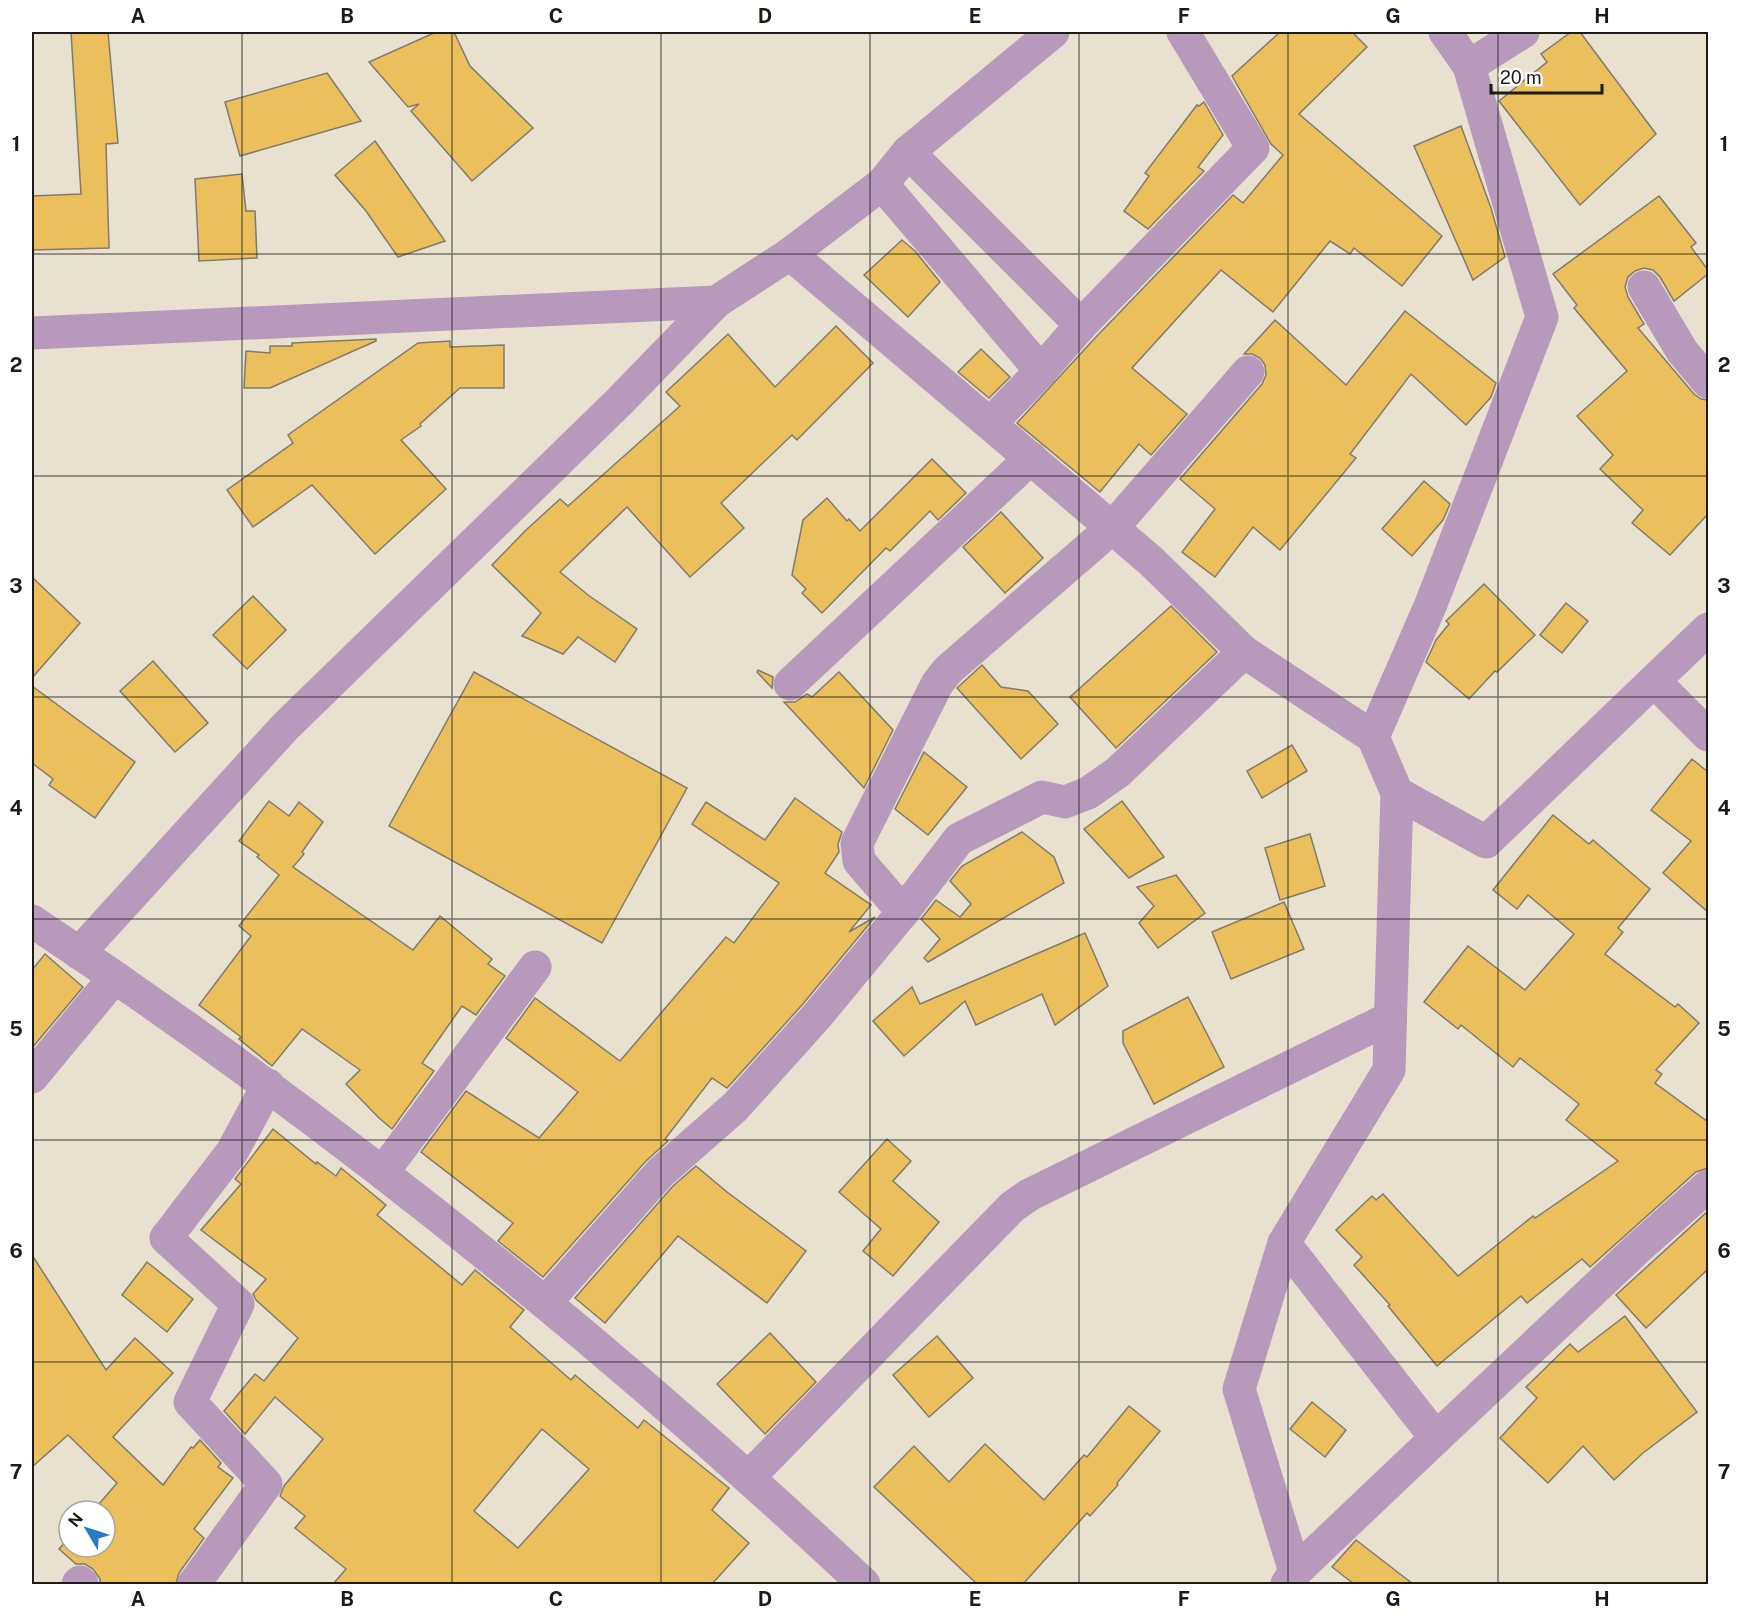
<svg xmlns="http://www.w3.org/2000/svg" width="1740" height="1616" font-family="'Public Sans',sans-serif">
	<rect width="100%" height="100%" fill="#e8e1d0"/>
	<g fill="#eabf5c" stroke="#827b6c" stroke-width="1.5" fill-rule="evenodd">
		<polygon points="71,32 108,32 118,143 106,144 109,248 32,250 32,196 81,194"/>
		<polygon points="436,32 454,32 470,66 533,128 472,181 411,111 419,104 408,107 369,62"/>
		<polygon points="1280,32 1352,32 1367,47 1299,114 1442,236 1402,286 1354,248 1350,254 1330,241 1273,312 1221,270 1132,368 1187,414 1151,455 1139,444 1100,492 1017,423 1095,338 1233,195 1243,203 1283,155 1271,144 1232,76"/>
		<polygon points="1571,32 1580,32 1656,134 1580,205 1499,101 1547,62 1541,54"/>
		<polygon points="327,73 361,121 240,156 225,102"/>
		<polygon points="1204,102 1223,135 1198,167 1204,171 1148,229 1124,211 1149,176 1145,173 1197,105 1199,106"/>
		<polygon points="1461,126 1491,208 1505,257 1473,280 1414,146"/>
		<polygon points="375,141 445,241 398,257 366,211 335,175"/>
		<polygon points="242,174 246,211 255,211 257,258 199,261 195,179"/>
		<polygon points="1659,196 1696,243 1691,247 1708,270 1708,274 1674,301 1660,277 1653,270 1644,268 1635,271 1628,277 1625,287 1628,297 1644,324 1638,328 1694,394 1701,399 1708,400 1708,514 1670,555 1632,523 1643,510 1600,469 1613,455 1577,416 1627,371 1574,308 1577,305 1553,274"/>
		<polygon points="902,240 915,251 940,282 908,317 864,275"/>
		<polygon points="1405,311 1496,383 1491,397 1466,425 1411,374 1350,454 1356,458 1280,550 1253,527 1215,577 1182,552 1215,509 1180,479 1262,384 1266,375 1265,365 1260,358 1252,354 1244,354 1275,320 1346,385"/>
		<polygon points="836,326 873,363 797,440 792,435 721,503 744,528 690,577 627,507 560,572 588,595 637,629 615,662 578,637 563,654 522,636 541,613 492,565 525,531 560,499 568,506 680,406 666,392 728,334 775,387"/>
		<polygon points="376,339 376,341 270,388 244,388 246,351 270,353 270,346 292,346 292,343"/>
		<polygon points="450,341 450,347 504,345 504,388 460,388 420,424 421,426 401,440 446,489 375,554 312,485 253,527 227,490 293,443 288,435 418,343"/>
		<polygon points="981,349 1010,377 989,398 958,372"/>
		<polygon points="932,459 966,493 938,520 930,511 890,551 886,548 822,613 802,593 806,589 792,575 803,520 827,498 847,521 849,519 860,531"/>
		<polygon points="1424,481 1450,504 1443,520 1412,556 1382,529"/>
		<polygon points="1001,512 1043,558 1005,593 963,547"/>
		<polygon points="32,577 80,623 32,678"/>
		<polygon points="1484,584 1535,635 1497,672 1495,671 1469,699 1426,662 1436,640 1449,624 1446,621"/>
		<polygon points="253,596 286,630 247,669 213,635"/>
		<polygon points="1566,603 1588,621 1562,653 1540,635"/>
		<polygon points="1171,606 1217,652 1116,748 1070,697"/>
		<polygon points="153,661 208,723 175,752 120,691"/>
		<polygon points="982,665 1001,687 1028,691 1058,724 1021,759 957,688"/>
		<polygon points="758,670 773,677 772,688 757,672"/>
		<polygon points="474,672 687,788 602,943 389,826"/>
		<polygon points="839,672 893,730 864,788 784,702 795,702 807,694 812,697"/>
		<polygon points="32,686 135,762 95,818 49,785 53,779 32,763"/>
		<polygon points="1292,745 1307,771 1262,798 1247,771"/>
		<polygon points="924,752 967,787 928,835 895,809"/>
		<polygon points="1692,759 1708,772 1708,912 1663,873 1691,841 1651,810"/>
		<polygon points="795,798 842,832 838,844 839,852 825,873 871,905 849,932 875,917 802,1005 727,1088 712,1078 665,1139 668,1141 646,1161 543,1277 498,1241 513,1223 421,1152 466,1091 539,1138 578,1092 506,1038 535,998 620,1061 726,937 734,943 779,883 692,824 706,802 765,840"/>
		<polygon points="269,801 289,816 299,802 323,822 302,852 304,854 293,867 413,950 440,916 492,959 488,964 505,976 476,1015 462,1006 422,1063 434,1071 392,1129 379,1118 346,1084 360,1070 302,1029 272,1066 239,1039 241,1037 199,1005 251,936 239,926 279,875 257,857 259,855 239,841"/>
		<polygon points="1122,801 1164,857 1129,878 1084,829"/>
		<polygon points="1553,815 1589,844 1593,840 1650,889 1618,928 1623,932 1605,954 1675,1007 1678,1004 1699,1023 1656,1070 1662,1074 1655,1083 1708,1122 1708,1168 1696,1172 1590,1267 1582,1259 1527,1303 1521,1296 1437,1366 1388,1306 1390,1305 1354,1265 1362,1257 1336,1230 1372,1196 1376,1200 1383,1194 1458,1276 1533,1216 1535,1218 1618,1161 1566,1120 1579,1104 1520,1058 1513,1067 1461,1025 1458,1029 1424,1002 1468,946 1525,990 1574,934 1528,895 1517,909 1493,890"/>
		<polygon points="1022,832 1054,857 1064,883 928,962 924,958 940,939 921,919 936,900 960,917 971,904 950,881 962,866"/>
		<polygon points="1310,834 1325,886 1280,900 1265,848"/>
		<polygon points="1176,875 1205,913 1158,948 1139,923 1154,906 1137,887"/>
		<polygon points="1284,902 1304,949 1231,979 1212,932"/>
		<polygon points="1085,933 1108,986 1055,1025 1042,994 976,1025 965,1001 904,1056 873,1021 912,987 920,1004"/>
		<polygon points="45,954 83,987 32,1048 32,970"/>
		<polygon points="1188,997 1224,1067 1154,1104 1123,1043 1123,1031"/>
		<path d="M273 1129 316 1164 317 1162 336 1176 341 1168 386 1205 377 1215 462 1285 475 1270 524 1310 510 1327 571 1380 575 1375 638 1428 644 1420 729 1488 712 1510 749 1543 712 1584H333L346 1569 295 1528 305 1516 280 1496 284 1486 323 1439 275 1397 245 1434 224 1411 255 1374 264 1381 298 1338 256 1300 253 1294 266 1279 201 1230 241 1184 235 1179ZM542 1429 589 1469 518 1548 474 1511Z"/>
		<polygon points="887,1139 911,1161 893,1181 939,1222 893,1276 863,1251 881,1229 839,1192"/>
		<polygon points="696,1166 727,1192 806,1251 767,1303 678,1236 605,1323 575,1298 673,1186"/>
		<polygon points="1708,1211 1708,1269 1646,1328 1616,1295"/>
		<polygon points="32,1255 106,1370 135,1338 173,1373 113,1437 163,1485 191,1447 193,1448 200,1440 221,1463 218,1467 233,1478 194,1529 204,1538 179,1573 176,1584 100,1584 100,1579 93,1569 85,1564 76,1564 59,1549 69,1538 69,1547 105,1547 105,1511 93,1511 117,1483 68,1435 32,1467"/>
		<polygon points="147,1262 193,1299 167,1332 122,1295"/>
		<polygon points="1625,1316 1697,1412 1643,1453 1614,1480 1583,1446 1548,1483 1500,1438 1537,1398 1526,1387 1570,1344 1578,1352"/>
		<polygon points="770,1333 816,1382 765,1434 717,1384"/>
		<polygon points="937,1336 973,1378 929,1417 893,1375"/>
		<polygon points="1312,1402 1346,1430 1325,1457 1290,1429"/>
		<polygon points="1129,1406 1160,1431 1117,1483 1118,1485 1090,1516 1087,1513 1023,1584 977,1584 874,1487 914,1446 949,1482 985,1444 1044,1500 1084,1455 1087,1457"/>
		<polygon points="1356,1540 1413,1584 1354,1584 1332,1567"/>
	</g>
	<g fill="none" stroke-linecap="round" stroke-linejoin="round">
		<g stroke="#b699bb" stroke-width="33">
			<polyline points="1469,66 1523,32"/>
			<polyline points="908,152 1081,325"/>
			<polyline points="882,184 1041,371"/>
			<polyline points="790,254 1151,561 1244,652 1373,737 1397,793 1389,1070 1284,1243"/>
			<polyline points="1644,287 1682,351 1708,382"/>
			<polyline points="991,423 1041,371 1081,325 1253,148 1183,32"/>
			<polyline points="1654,681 1708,735"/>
			<polyline points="790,684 1031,458"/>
			<polyline points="1373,737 1431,604 1542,317 1469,66 1445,32"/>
			<polyline points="1397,793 1486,842 1708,629"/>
			<polyline points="903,912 859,861 857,843 937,684 948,670 1113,527 1248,372"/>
			<path d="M32 921C328 1118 605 1341 864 1584"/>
			<polyline points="79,953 285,727 620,401 716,302"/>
			<polyline points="32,1077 114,978"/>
			<polyline points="383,1172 535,967"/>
			<polyline points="546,1302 660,1173 735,1107 816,1017 903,912 959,839 1042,797 1065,802 1088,793 1118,772 1244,652"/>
			<polyline points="749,1477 1012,1207 1029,1195 1390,1018"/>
			<polyline points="1295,1572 1436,1438"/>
			<polyline points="78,1584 80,1582 82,1584"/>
			<polyline points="194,1584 266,1484 190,1402 238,1304 166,1238 232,1152 268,1085"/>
			<polyline points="1287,1584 1295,1572 1239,1389 1284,1243 1436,1438 1637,1249 1708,1186"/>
		</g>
		<polyline stroke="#b699bb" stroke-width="33" points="32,333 716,302 790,254 882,184 908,152 1053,32"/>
	</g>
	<path fill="none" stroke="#1d1b15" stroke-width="1.5" stroke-opacity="0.55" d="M242 32V1584M452 32V1584M661 32V1584M870 32V1584M1079 32V1584M1288 32V1584M1498 32V1584M32 254H1708M32 476H1708M32 697H1708M32 919H1708M32 1140H1708M32 1362H1708"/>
	<rect width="1740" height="1616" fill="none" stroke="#ffffff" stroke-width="66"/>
	<g transform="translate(87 1529) rotate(309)"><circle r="28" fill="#ffffff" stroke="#a5a4a1" stroke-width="1.5"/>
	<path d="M0-4.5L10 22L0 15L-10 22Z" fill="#287ac9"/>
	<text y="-9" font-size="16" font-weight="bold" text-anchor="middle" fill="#1d1b15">N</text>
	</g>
	<path d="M1491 84v9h111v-9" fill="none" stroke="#1d1b15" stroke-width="3"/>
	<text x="1500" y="84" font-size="18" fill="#1d1b15" stroke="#ffffff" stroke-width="4.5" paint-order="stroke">20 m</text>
	<rect x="33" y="33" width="1674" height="1550" fill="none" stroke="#1d1b15" stroke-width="2"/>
	<g font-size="20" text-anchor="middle" font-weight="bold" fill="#1d1b15">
		<text x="138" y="23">A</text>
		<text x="347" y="23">B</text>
		<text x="556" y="23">C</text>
		<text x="765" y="23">D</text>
		<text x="975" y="23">E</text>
		<text x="1184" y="23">F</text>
		<text x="1393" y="23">G</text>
		<text x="1602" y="23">H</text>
		<text x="16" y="151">1</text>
		<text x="1724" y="151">1</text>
		<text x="16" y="372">2</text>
		<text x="1724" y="372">2</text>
		<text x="16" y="593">3</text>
		<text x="1724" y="593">3</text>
		<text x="16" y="815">4</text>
		<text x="1724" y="815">4</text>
		<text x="16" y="1036">5</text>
		<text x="1724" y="1036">5</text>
		<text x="16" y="1258">6</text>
		<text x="1724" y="1258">6</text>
		<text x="16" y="1479">7</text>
		<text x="1724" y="1479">7</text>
		<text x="138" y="1606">A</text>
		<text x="347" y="1606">B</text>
		<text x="556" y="1606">C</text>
		<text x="765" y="1606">D</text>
		<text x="975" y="1606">E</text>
		<text x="1184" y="1606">F</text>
		<text x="1393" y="1606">G</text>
		<text x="1602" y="1606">H</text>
	</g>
</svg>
